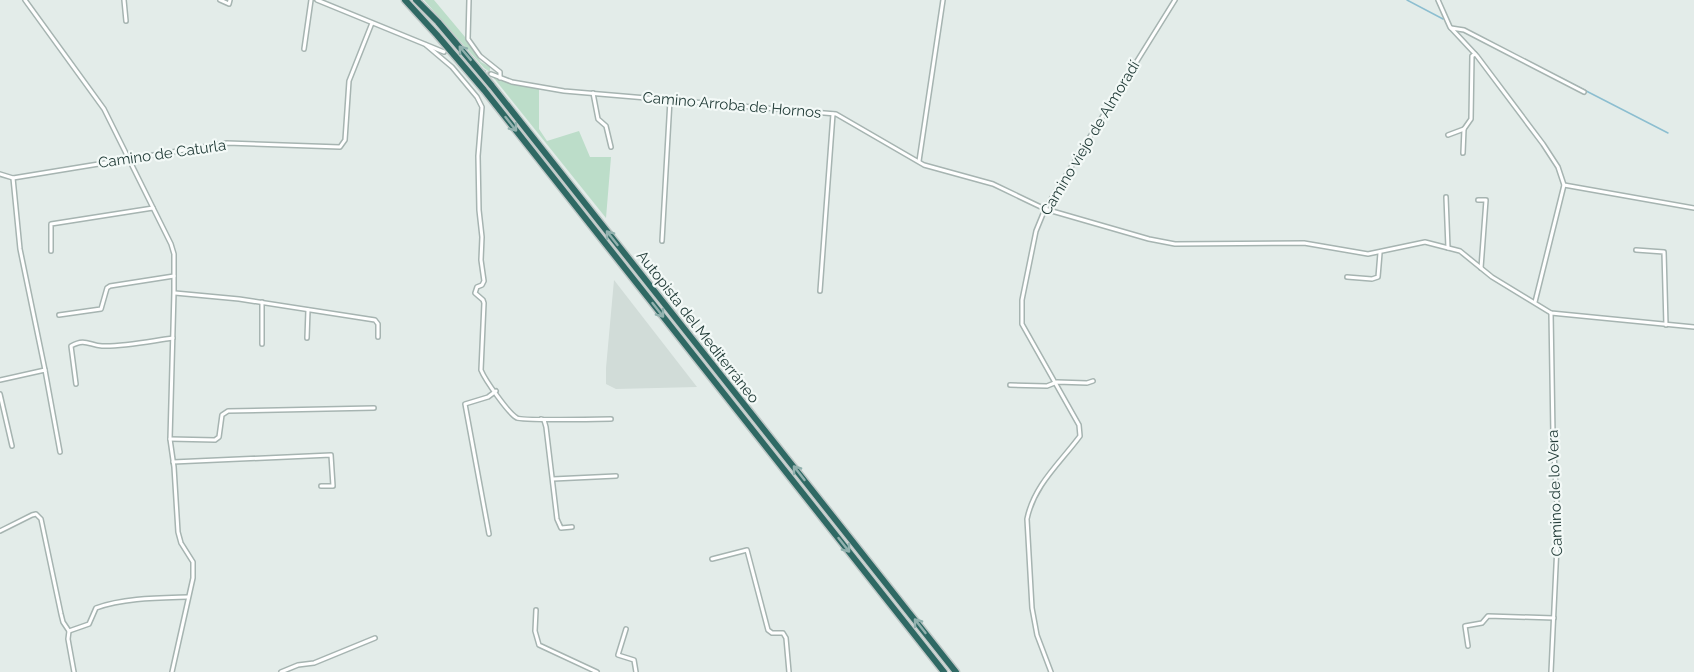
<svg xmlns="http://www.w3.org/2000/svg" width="1694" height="672" font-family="Raleway,sans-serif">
	<rect width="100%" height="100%" fill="#e3ece9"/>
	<polygon fill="#d1dcd8" points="614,280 697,387 616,389 606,384 606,368"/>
	<g fill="#bcddc9">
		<polygon points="424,0 434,0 465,37 481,62 490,67 490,72 484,68"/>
		<polygon points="493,77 511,83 539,89 539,129 547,141 579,131 590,157 611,157 606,218"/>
	</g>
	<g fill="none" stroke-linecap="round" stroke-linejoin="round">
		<g stroke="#8cbed0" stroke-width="1.5">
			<polyline points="1407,0 1443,19"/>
			<polyline points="1559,77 1668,133"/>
		</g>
		<g stroke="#bdc9c6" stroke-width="3" stroke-dasharray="3 1.5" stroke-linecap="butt">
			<polyline points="460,60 473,66"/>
			<polyline points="479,69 491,74"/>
		</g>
		<defs>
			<g id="minor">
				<polyline points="25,0 104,109 171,244 174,254 174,292 170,439 174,467 178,532 181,543 193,562 193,578 172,672"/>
				<polyline points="124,0 126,21"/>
				<polyline points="220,0 229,4 230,0"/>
				<polyline points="317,0 444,52"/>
				<polyline points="469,0 468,39 480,56 500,72 500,78"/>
				<polyline points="1438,0 1450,27 1477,56 1543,144 1558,167 1564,185 1535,302"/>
				<polyline points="1451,28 1464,30 1584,92"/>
				<path d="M426 45 452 67 477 97 482 107 478 156 479 210 482 237 481 260 484 281 482 285 477 287 475 293 483 300 484 303 481 370C485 380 509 414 517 418 522 421 599 419 611 419"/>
				<polyline points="304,49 311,0"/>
				<polyline points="491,74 512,82 564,91 836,114 924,165 993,184 1045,209 1149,239 1175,244 1304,243 1368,254 1425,242 1460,251 1492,277 1551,313 1694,327"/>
				<polyline points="593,93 598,119 606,126 611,147"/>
				<polyline points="1448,135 1464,129"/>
				<polyline points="1463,153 1464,129 1471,119 1472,56 1475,54"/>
				<polyline points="919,161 943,0"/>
				<polyline points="0,174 13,178 227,143 340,147 345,140 349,81 372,23"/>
				<polyline points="13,178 20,249 45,370"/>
				<polyline points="1564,185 1694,208"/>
				<polyline points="1446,197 1448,248"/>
				<polyline points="1478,200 1486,200 1481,268"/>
				<polyline points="662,241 670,100"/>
				<polyline points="1636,250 1664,252 1666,325"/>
				<polyline points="51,251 51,224 153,208"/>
				<polyline points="1347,277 1372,279 1378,277 1380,253"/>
				<polyline points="820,291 833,114"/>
				<polyline points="175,293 239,299 375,320 378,324 378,337"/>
				<polyline points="59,315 101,309 107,288 110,286 174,276"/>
				<polyline points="307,338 308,310"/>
				<polyline points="262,344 262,302"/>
				<polyline points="0,380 45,370 60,452"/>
				<path d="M76 384 71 346C85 338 89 345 102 346 123 347 151 341 173 338"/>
				<polyline points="1010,385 1047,386 1057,382 1087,383 1093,381"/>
				<polyline points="0,394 12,446"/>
				<polyline points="541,419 544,420 546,427 557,519 561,528 572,527"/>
				<polyline points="170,439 215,440 219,437 222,415 228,411 374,408"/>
				<polyline points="173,462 331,455 333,486 321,486"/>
				<polyline points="553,479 616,476"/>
				<polyline points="0,531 32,515 36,514 41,519 61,614 63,622 69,631 68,639 74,672"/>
				<polyline points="489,534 465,404 488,397 496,391"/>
				<polyline points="712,559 747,550 768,630 772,633 783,633 786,638 789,672"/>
				<polyline points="536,610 535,631 539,645 597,672"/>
				<polyline points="626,629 618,655 634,660 636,672"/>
				<path d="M69 631 89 624 96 608C124 598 158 598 188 597"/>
				<polyline points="1468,646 1465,626 1482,623 1488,616 1554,618"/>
				<polyline points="281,672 298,665 314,663 375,638"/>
				<path d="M1051 672 1037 635 1032 608 1027 519C1034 485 1060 463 1080 436L1079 425 1022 324V300L1036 231 1045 209 1175 0"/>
				<polyline points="1551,672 1558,524 1553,435 1551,313"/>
			</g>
			<g id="motorway">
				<polyline points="405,0 437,35 484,90 944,672"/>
				<polyline points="416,0 438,22 492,86 956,672"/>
			</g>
		</defs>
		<use href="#minor" stroke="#a6b4b1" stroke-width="6"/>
		<use href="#motorway" stroke="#c1c9c8" stroke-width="9"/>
		<use href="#minor" stroke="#fff" stroke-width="3"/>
		<use href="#motorway" stroke="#2f6964" stroke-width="6"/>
	</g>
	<defs><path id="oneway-shaft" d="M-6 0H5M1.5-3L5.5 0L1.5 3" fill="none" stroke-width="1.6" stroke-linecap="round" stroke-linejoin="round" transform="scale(1.5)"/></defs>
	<g stroke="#91b1ae">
		<use href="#oneway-shaft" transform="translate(465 53) rotate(-130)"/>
		<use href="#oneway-shaft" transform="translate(511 124) rotate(52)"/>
		<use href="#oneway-shaft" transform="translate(612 238) rotate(-128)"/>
		<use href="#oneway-shaft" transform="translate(658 310) rotate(52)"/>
		<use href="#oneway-shaft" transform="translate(799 473) rotate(-128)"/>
		<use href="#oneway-shaft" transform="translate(844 545) rotate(52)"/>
		<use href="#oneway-shaft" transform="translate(920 626) rotate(-128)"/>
	</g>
	<g text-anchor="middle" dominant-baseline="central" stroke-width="4.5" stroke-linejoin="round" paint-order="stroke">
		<g font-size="15" fill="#233d39" stroke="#f3f9f7">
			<text transform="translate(732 105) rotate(5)">Camino Arroba de Hornos</text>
			<text transform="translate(1090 138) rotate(-59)">Camino viejo de Almoradí</text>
			<text transform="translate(162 154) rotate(-8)">Camino de Caturla</text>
			<text transform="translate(698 327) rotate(52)">Autopista del Mediterráneo</text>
			<text transform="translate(1555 493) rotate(-92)">Camino de lo Vera</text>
		</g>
	</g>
</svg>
